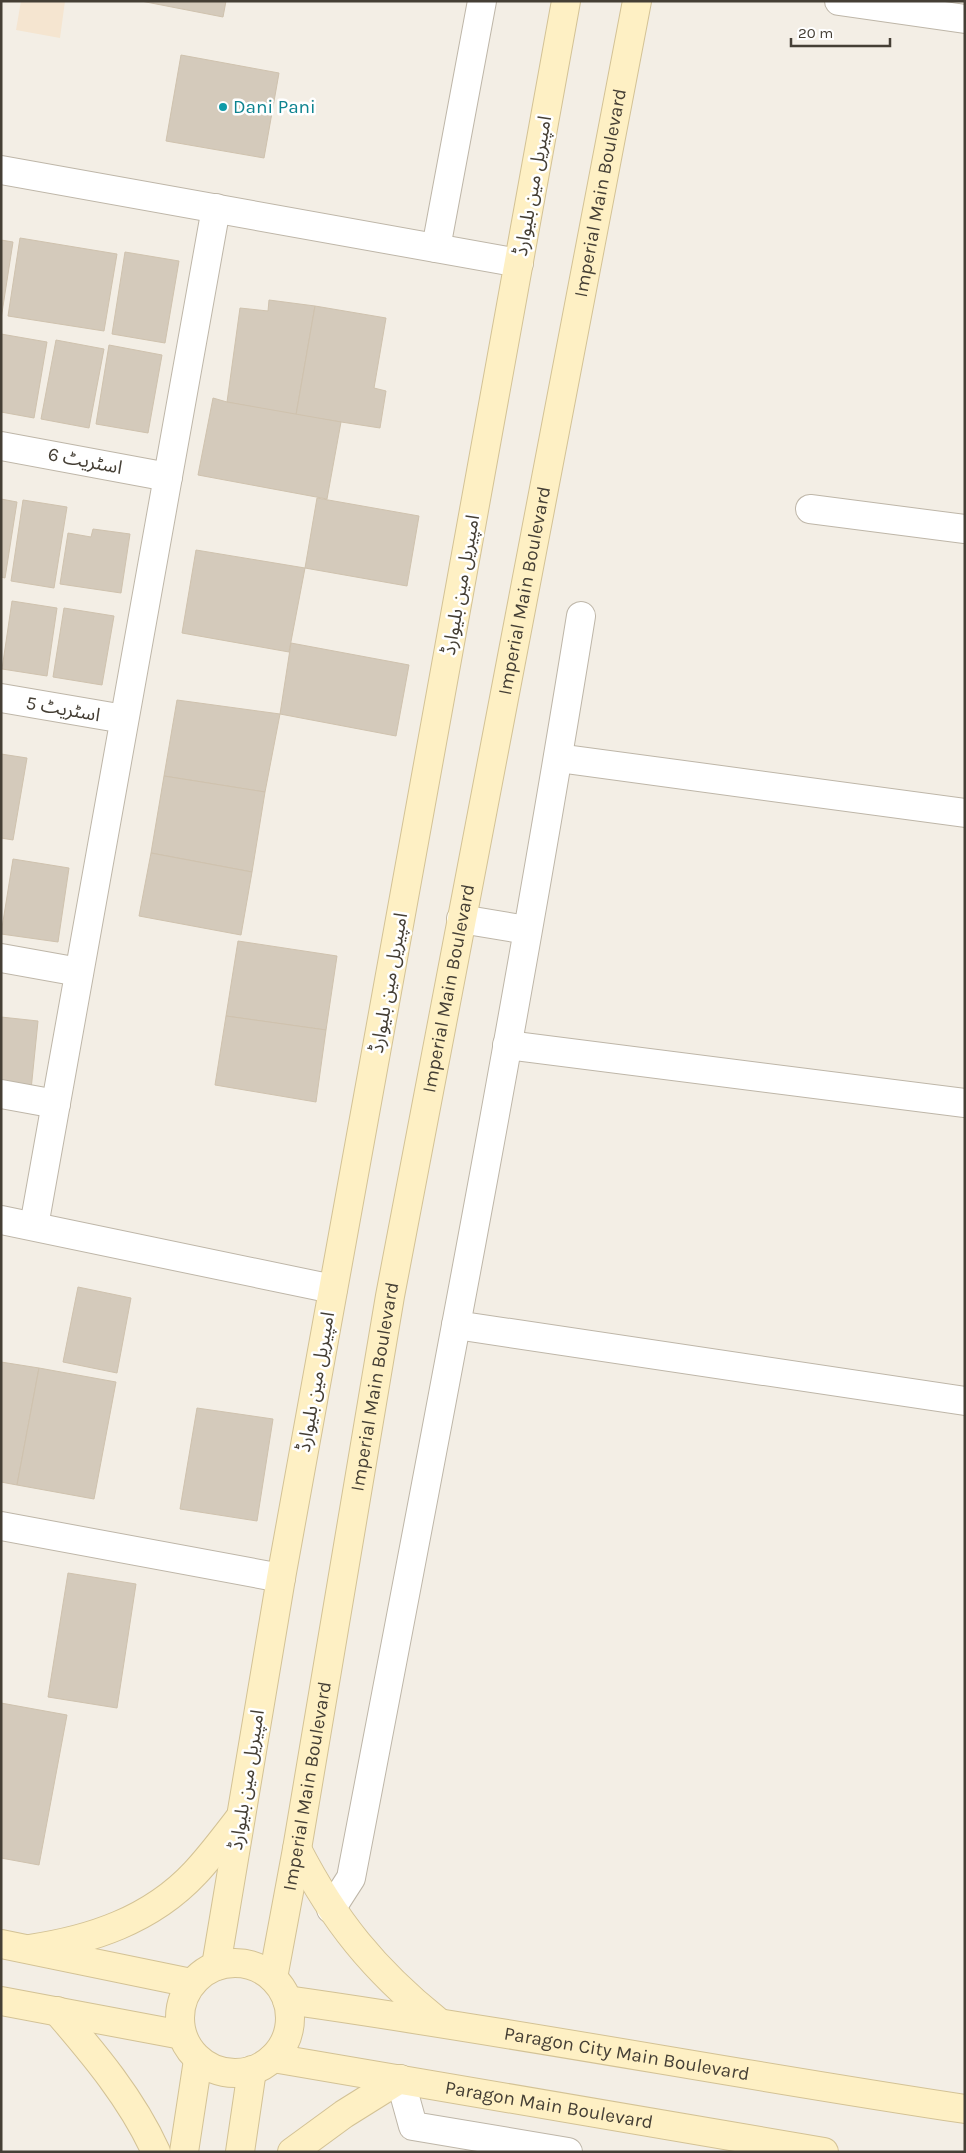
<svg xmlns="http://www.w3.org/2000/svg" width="966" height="2153" font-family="Karla,'Noto Sans Arabic',sans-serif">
	<rect width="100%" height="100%" fill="#f3eee5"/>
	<polygon fill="#f5e5d0" points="21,1 65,1 60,38 16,30"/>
	<g fill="#d4cabb" stroke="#cfc2ae">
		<polygon points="141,1 226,1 223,17"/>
		<polygon points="181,55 279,73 264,158 166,141"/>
		<polygon points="20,238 117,254 104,331 8,316"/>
		<polygon points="1,240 13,242 1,319"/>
		<polygon points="125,252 179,261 165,343 112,334"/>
		<polygon points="269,300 315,306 296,415 227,402 240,308 268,311"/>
		<polygon points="315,306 386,318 374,388 386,391 380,428 296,415"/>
		<polygon points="1,334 47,342 34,418 1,412"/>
		<polygon points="56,340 104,349 89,428 41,419"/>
		<polygon points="109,345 162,355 148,433 96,424"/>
		<polygon points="213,398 227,402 341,422 327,499 198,475"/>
		<polygon points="317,498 419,516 407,586 305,568"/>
		<polygon points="1,499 17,502 5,578 1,577"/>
		<polygon points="23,500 67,507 54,588 11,581"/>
		<polygon points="93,529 130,534 121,593 60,584 68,533 91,537"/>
		<polygon points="196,550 305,568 289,652 182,633"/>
		<polygon points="12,601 57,608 47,676 2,669"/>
		<polygon points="64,608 114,616 102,685 53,677"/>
		<polygon points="291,643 409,665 396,736 280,714"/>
		<polygon points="177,700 280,714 265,792 164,776"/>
		<polygon points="1,754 27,758 13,840 1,838"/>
		<polygon points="164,776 265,792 252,872 151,853"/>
		<polygon points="151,853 252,872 241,935 139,916"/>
		<polygon points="13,859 69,868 58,942 1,934"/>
		<polygon points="238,941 337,956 326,1030 226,1016"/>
		<polygon points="226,1016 326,1030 316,1102 215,1085"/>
		<polygon points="1,1017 38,1021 31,1090 1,1087"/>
		<polygon points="78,1287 131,1298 117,1373 63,1362"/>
		<polygon points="1,1362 39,1368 17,1485 1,1482"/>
		<polygon points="39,1368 116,1382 94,1499 17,1485"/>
		<polygon points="197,1408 273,1419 257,1521 180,1509"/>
		<polygon points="68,1573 136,1584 117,1708 48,1697"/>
		<polygon points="1,1703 67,1715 39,1865 1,1858"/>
	</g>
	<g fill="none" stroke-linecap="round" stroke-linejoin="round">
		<defs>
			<g id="street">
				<polyline points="839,1 965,19"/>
				<polyline points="1,170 519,263"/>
				<polyline points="436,248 482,1"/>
				<polyline points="1,446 168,477"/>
				<polyline points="810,509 965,529"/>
				<polyline points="1,698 124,719"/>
				<polyline points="558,758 965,813"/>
				<polyline points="461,919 527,930"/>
				<polyline points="1,958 79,972"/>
				<polyline points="507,1045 965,1103"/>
				<polyline points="1,1094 56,1104"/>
				<polyline points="1,1220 333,1289"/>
				<polyline points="34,1226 216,208"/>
				<polyline points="456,1325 965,1401"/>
				<polyline points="1,1526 281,1578"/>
				<path d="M331 1909 351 1878C431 1458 513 1038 581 616"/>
				<polyline points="400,2079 413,2126 568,2152"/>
			</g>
			<g id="secondary">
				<path d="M297 1849C334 1921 374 1970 437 2021"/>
				<polyline points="1,1944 191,1983"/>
				<path d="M29 1949C91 1940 151 1920 195 1873 211 1856 225 1837 239 1819"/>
				<circle cx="235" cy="2018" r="55"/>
				<polyline points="216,1966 281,1578 566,1"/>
				<path id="s1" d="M273 1978 297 1849 390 1296 637 1"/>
				<path id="s2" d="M287 2000C514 2032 739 2075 965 2109"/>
				<polyline points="1,2001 182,2035"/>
				<path d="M57 2011C94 2054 132 2099 156 2152"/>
				<path id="s3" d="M273 2058 824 2152"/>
				<polyline points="184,2152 198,2060"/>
				<polyline points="240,2152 252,2070"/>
				<polyline points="292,2152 344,2114 400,2079"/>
			</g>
		</defs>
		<use href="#street" stroke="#beb6a8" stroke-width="30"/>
		<use href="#secondary" stroke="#d3c295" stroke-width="30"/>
		<use href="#street" stroke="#fff" stroke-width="28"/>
		<use href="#secondary" stroke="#fef0c4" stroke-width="28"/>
	</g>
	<circle fill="#0f9aa8" stroke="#fff" stroke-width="2" cx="223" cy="107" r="5"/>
	<g text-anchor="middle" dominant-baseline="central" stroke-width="5" stroke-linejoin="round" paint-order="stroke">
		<g font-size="19" fill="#0d838f" stroke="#fff" text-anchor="start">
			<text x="233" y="107">Dani Pani</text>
		</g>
		<g font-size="19" fill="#453f35" stroke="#fff">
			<text transform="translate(533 186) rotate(-80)">امپیریل مین بلیوارڈ</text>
			<text stroke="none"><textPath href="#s1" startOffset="1815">Imperial Main Boulevard</textPath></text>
			<text transform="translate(85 461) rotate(11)">اسٹریٹ 6</text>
			<text transform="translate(461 585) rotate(-80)">امپیریل مین بلیوارڈ</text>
			<text stroke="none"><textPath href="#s1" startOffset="1410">Imperial Main Boulevard</textPath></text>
			<text transform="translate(63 709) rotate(10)">اسٹریٹ 5</text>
			<text transform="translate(389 983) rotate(-80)">امپیریل مین بلیوارڈ</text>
			<text stroke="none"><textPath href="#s1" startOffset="1005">Imperial Main Boulevard</textPath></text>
			<text transform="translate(316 1382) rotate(-80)">امپیریل مین بلیوارڈ</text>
			<text stroke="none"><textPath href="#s1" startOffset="600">Imperial Main Boulevard</textPath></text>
			<text transform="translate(247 1780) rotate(-81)">امپیریل مین بلیوارڈ</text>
			<text stroke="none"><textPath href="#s1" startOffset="195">Imperial Main Boulevard</textPath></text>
			<text stroke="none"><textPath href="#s2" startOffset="344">Paragon City Main Boulevard</textPath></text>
			<text stroke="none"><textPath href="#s3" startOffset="280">Paragon Main Boulevard</textPath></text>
		</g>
	</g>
	<rect width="966" height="2153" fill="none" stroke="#453f35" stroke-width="5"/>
	<path d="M791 38v8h99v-8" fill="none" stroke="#453f35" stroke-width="2.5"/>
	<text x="798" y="38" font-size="15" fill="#453f35" stroke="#ffffff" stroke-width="4" paint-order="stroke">20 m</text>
</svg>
